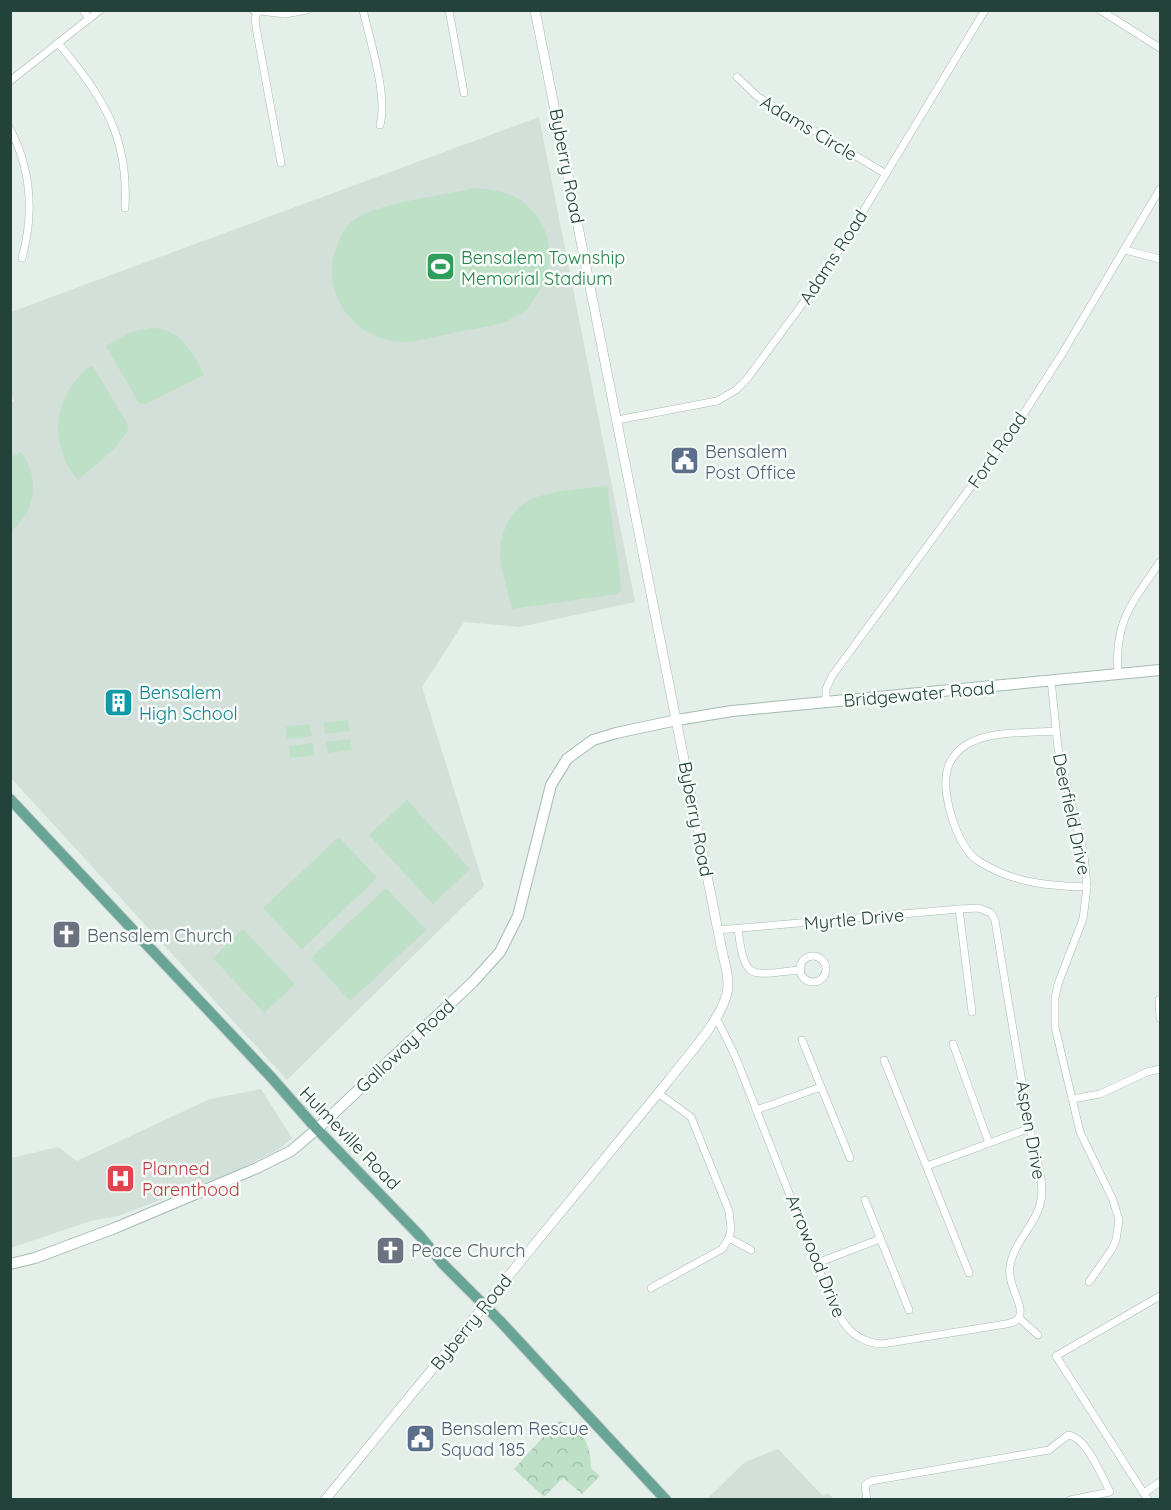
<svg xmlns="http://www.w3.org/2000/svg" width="1171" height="1510" font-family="Quicksand,sans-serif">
	<defs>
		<pattern id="forest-crowns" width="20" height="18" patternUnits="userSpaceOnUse" patternTransform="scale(1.5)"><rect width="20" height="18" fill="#bee0c7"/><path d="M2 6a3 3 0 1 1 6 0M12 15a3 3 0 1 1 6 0" fill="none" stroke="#a3c1ac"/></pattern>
	</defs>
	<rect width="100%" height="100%" fill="#e5efea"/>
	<g fill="#d3dfd9">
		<polygon points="539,117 635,602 520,627 464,622 422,687 484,886 287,1080 11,778 10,403 14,401 10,390 11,312"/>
		<polygon points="261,1089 292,1138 278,1150 234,1172 118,1216 90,1221 11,1248 11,1158 58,1147 77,1161 210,1099"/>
		<polygon points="778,1449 823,1496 828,1493 834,1499 707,1499 745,1462"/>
	</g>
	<path fill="url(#forest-crowns)" d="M559 1421C583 1425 591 1446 591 1468L600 1476 582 1494 563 1478 544 1497 514 1469 553 1426Z"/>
	<g fill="#bee0c7">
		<path d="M475 188C492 190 509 191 523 202 555 227 557 268 534 299 532 302 529 307 526 310 520 315 509 320 502 323 485 328 466 330 448 334 436 336 421 341 408 342 356 344 316 292 338 243 341 235 346 226 353 221 374 203 446 195 475 188Z"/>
		<path d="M151 328C179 328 193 352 204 375L145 404 139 403 106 346 131 332Z"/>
		<path d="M92 365 127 423 128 431 114 449 78 480C47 444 53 393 92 365Z"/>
		<path d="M21 452C40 478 36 511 11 531V457Z"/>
		<path d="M607 486 622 589 618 594 512 609C508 591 501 572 500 554 500 532 512 506 534 498 556 490 583 489 607 486Z"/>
		<polygon points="348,720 349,731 325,734 324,723"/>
		<polygon points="310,724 312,736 287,739 286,727"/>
		<polygon points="350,739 352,750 328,753 326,742"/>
		<polygon points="313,743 314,755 290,758 289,746"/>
		<polygon points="407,800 470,869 433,904 369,835"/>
		<polygon points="339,837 377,878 302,949 263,908"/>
		<polygon points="386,888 426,930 350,1001 311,958"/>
		<polygon points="243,929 295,984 264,1013 213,958"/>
	</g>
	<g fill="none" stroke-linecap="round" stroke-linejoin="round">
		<defs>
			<g id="minor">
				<polyline points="83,10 89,19"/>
				<polyline points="253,10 285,14 307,10"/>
				<path d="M363 10C370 41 388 96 380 125"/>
				<polyline points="449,10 464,93"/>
				<polyline points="1100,10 1160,48"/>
				<polyline points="257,12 255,19 257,33 281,163"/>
				<path d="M58 43C103 97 129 136 125 208"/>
				<polyline points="737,77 758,97 886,174"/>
				<polyline points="10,81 100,10"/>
				<path d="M10 129C32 171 34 214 22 258"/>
				<polyline points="1125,250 1160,259"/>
				<polyline points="617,420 717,401 736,390 747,379 820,280 847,238 985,10"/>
				<path d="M1118 674C1114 621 1132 603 1160 562"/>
				<polyline points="1051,680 1058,748 1084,855 1087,887 1083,919 1058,984 1055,998 1055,1027 1080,1132 1113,1200 1119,1220 1116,1240 1112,1249 1089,1282"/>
				<polyline points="826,702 826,689 832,676 1019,421 1062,354 1160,189"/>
				<path d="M1056 731C1033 733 994 731 974 741 961 746 950 757 947 771 941 796 958 849 980 862 1014 883 1048 886 1087 887"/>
				<polyline points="959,909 972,1012"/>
				<path d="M738 929C745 984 751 974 801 970"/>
				<path d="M718 930 959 909 979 908 991 913 995 920C1006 990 1018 1059 1030 1128 1033 1149 1045 1179 1041 1200 1037 1224 1014 1241 1010 1266 1007 1287 1025 1304 1019 1318"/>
				<circle cx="813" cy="969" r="13"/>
				<polyline points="1159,1000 1160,1018"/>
				<path d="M715 1018 720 1025 736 1058 829 1295C840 1320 851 1342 882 1344L1006 1324 1014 1322 1019 1318"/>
				<polyline points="802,1040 850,1158"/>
				<polyline points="953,1044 989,1143"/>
				<polyline points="884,1060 969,1273"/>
				<polyline points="1072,1099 1100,1094 1147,1072 1160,1069"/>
				<polyline points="756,1110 821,1087"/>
				<polyline points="927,1166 1030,1128"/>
				<polyline points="865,1200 909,1310"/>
				<polyline points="729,1238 751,1250"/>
				<polyline points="817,1263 880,1239"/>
				<polyline points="651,1288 722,1249 729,1238 731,1229 729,1211 691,1117 658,1093"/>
				<polyline points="1019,1318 1038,1335"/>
				<polyline points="1144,1493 1160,1482"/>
				<path d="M867 1500 865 1485 871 1481 1049 1450 1068 1435C1086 1436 1102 1477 1110 1492L1070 1500"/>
				<polyline points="1148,1500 1056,1356 1160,1296"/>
			</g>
			<path id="tertiary" d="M325 1500 669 1080C687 1056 720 1022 727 993 730 980 725 964 722 951L535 10"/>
			<polyline id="secondary" points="10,1264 35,1258 115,1228 257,1168 291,1151 317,1129 473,982 500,952 518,916 551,785 567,759 593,740 616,733 677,720 732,711 1160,670"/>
			<polyline id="primary" points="10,799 271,1077 314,1126 420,1236 443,1264 500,1321 666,1500"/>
		</defs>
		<use href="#minor" stroke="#a7b8b2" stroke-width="8"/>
		<use href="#tertiary" stroke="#a7b8b2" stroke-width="10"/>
		<use href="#secondary" stroke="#a3bbb3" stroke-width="12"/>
		<use href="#primary" stroke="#c1cac8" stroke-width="12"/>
		<use href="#minor" stroke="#fff" stroke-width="7"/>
		<use href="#tertiary" stroke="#fff" stroke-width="9"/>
		<use href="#secondary" stroke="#fff" stroke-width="10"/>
		<use href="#primary" stroke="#68a596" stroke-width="10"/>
	</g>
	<defs>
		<symbol id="stadium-square" viewBox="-11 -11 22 22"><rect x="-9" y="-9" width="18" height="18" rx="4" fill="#2e9e5b" stroke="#f6fbf8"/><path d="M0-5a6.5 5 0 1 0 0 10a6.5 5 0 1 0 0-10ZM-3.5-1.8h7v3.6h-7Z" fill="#fff"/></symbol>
		<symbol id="civic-square" viewBox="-11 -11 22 22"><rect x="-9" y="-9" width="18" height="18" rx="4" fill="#5c6f8a" stroke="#f6fbf8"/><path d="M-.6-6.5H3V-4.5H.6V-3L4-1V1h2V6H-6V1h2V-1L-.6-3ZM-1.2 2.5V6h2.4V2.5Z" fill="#fff"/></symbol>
		<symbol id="building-square" viewBox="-11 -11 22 22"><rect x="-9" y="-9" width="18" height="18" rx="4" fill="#0f9aa8" stroke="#f6fbf8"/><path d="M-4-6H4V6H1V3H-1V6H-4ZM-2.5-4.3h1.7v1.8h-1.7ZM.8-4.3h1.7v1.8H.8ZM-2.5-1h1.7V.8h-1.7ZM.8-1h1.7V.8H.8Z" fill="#fff"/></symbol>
		<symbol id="church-square" viewBox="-11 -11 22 22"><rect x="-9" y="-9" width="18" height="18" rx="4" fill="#6b7280" stroke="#f6fbf8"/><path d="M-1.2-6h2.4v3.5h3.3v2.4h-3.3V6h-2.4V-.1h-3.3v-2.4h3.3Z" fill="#fff"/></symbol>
		<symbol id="hospital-square" viewBox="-11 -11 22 22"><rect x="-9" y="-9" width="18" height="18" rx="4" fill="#e0444e" stroke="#f6fbf8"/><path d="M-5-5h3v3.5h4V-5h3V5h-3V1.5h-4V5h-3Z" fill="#fff"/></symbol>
	</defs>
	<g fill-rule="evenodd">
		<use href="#stadium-square" x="424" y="250" width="33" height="33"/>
		<use href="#civic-square" x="668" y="444" width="33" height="33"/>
		<use href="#building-square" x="102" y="686" width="33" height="33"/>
		<use href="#church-square" x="50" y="918" width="33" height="33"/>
		<use href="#hospital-square" x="104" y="1162" width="33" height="33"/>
		<use href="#church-square" x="374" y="1234" width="33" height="33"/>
		<use href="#civic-square" x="404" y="1422" width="33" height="33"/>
	</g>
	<g text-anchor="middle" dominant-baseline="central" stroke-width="5" stroke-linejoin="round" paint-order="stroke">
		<g font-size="18" fill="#23423a" stroke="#f6fbf8">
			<text transform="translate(809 128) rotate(31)">Adams Circle</text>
			<text transform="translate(567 166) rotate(79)">Byberry Road</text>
			<text transform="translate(833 257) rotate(-57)">Adams Road</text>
			<text transform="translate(997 450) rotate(-55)">Ford Road</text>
			<text transform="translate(919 694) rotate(-5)">Bridgewater Road</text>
			<text transform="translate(1072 814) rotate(78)">Deerfield Drive</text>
			<text transform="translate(696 819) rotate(79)">Byberry Road</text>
			<text transform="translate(854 919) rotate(-5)">Myrtle Drive</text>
			<text transform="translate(405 1046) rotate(-43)">Galloway Road</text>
			<text transform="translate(1031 1130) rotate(80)">Aspen Drive</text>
			<text transform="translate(350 1138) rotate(46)">Hulmeville Road</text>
			<text transform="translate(816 1256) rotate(68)">Arrowood Drive</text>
			<text transform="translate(471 1322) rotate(-51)">Byberry Road</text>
		</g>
		<g font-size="18" fill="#27864d" stroke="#f6fbf8" text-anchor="start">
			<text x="461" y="257">Bensalem Township<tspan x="461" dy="21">Memorial Stadium</tspan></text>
		</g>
		<g font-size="18" fill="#4e5e75" stroke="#f6fbf8" text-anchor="start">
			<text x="705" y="451">Bensalem<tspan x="705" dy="21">Post Office</tspan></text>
			<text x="441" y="1428">Bensalem Rescue<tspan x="441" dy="21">Squad 185</tspan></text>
		</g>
		<g font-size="18" fill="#0d838f" stroke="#f6fbf8" text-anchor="start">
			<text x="139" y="692">Bensalem<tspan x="139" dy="21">High School</tspan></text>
		</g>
		<g font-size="18" fill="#5b616d" stroke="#f6fbf8" text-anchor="start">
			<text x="87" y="935">Bensalem Church</text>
			<text x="411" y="1250">Peace Church</text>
		</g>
		<g font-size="18" fill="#be3a42" stroke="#f6fbf8" text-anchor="start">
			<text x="142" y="1168">Planned<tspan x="142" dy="21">Parenthood</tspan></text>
		</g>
	</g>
	<rect width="1171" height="1510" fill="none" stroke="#23423a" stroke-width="24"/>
</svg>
